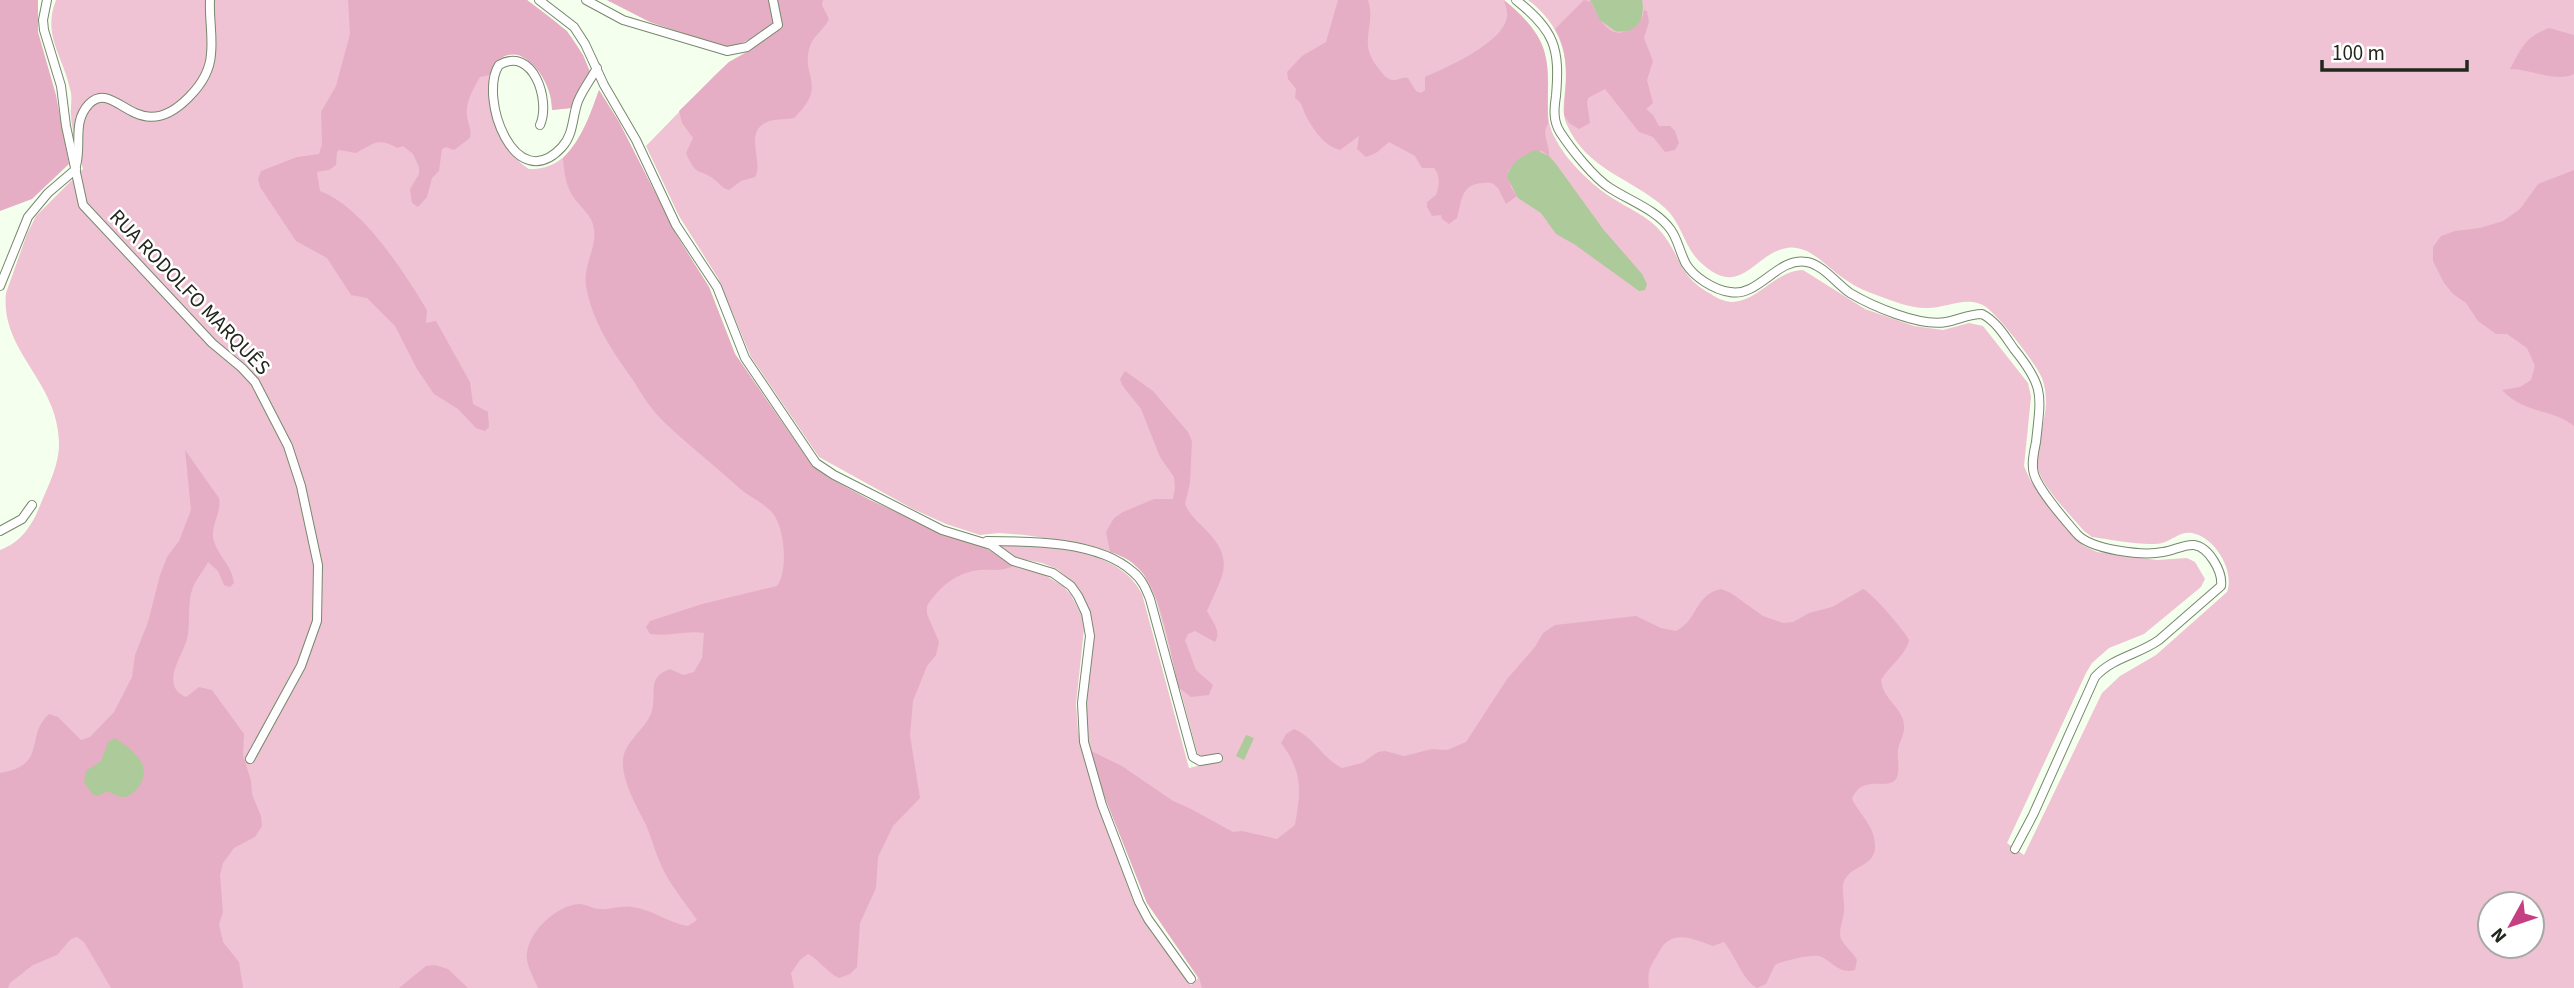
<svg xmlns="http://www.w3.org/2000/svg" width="2574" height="988" font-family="'Source Sans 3',sans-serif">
	<rect width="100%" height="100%" fill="#f4ffed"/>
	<path fill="#efc3d4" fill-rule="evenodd" d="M56 0H527C558 23 576 34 590 72L574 98 571 108 552 110C552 86 541 67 520 55 465 47 495 151 529 169 573 171 587 123 599 90L619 122 677 236 709 287 735 354 806 457 829 478 870 500 944 534 992 551 1013 566 1043 574 1063 586 1071 595 1082 616 1084 629 1076 704 1078 731 1092 786 1133 900 1151 932 1191 985 1198 978 1147 903 1096 775 1085 728V709L1094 640 1091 617 1087 604 1074 583 1057 569 1042 563 1016 558 995 544C1041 545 1119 547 1142 594L1189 768 1221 760 1219 754 1199 759 1156 600 1144 574 1129 560 1119 554 1089 545 1025 535 999 533 980 535 946 524 913 509 819 457 751 357 718 278 679 216 646 146 715 75 729 62 753 48 748 40 731 47 650 22 607 0H1504C1537 27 1550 48 1548 91 1548 109 1546 122 1555 138 1566 160 1589 182 1609 196 1627 208 1649 216 1662 233 1682 258 1678 276 1711 294 1716 298 1724 301 1731 302 1758 302 1776 270 1803 270L1865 309 1914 326 1943 330 1969 323 1983 326 2028 383 2031 397 2024 466 2030 480 2066 529 2084 546 2097 552 2157 560 2187 558 2195 562 2205 579 2201 587 2144 634 2109 648 2092 663 2086 673 2007 843 2024 855 2102 693 2120 676 2156 655 2227 592C2235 571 2215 537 2192 533 2180 531 2173 540 2162 543 2150 547 2106 539 2092 537L2084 531C2072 517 2044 488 2039 472 2034 455 2045 422 2046 404 2046 395 2045 386 2042 378 2036 364 1999 316 1986 307 1968 294 1945 309 1925 308 1910 308 1893 301 1879 296 1867 292 1856 287 1846 280 1828 269 1810 244 1787 248 1753 253 1741 302 1699 261 1684 246 1681 222 1665 208 1632 178 1586 170 1566 123 1561 110 1565 95 1566 82 1568 48 1555 20 1528 0H2574V988H0V550C22 542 33 524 41 503 49 484 60 463 59 441 57 380 0 351 6 293L27 234 36 216 83 169C79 152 72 134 71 116 70 107 73 98 70 89 63 55 42 36 56 0ZM2490 904H2532V946H2490Z"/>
	<g fill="#e6aec4">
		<polygon points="0,0 38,0 38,32 56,95 69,164 32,199 0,211"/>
		<path d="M348 0H527L567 31 583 55 590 72 574 98 571 108 552 110C553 74 509 26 490 75L480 77C474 88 465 102 467 116 468 125 472 128 470 138L454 150 446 147 442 149 439 171 432 178 427 197 418 207 412 203 410 189 419 174V167L413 154 403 146 397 148C377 137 374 144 356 153L339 150 337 152 336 165 329 170 317 172 320 191C362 206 404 272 427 310L426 323 436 321 470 382 473 404 488 412 489 427 485 431 476 428 458 409 434 394 417 369 395 326 367 298 351 295 327 258 296 241 260 187 258 179 261 171 297 157 319 154 322 144 321 112 336 86 350 34Z"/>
		<path d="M607 0H823L822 5 829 19C824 30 813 36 810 46 800 78 829 84 794 118 785 120 773 118 765 123 744 134 764 163 755 177L741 181 729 190C722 188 720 184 715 180 699 167 697 179 686 153L693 138 682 123 679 111 729 62 753 49 749 40 731 47 720 46 650 22Z"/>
		<path d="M1338 0H1368C1377 27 1356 42 1379 69 1382 73 1387 79 1392 80 1396 81 1402 77 1408 78L1416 91 1421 93 1425 90V77C1446 68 1505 42 1507 16 1508 12 1505 5 1504 0 1558 45 1546 62 1548 124 1541 135 1550 144 1549 156L1542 151 1521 158 1508 171 1511 187 1517 196 1506 204 1498 188 1492 183C1461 181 1463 196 1457 218L1449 224 1442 219 1441 215 1432 216 1427 207V202L1436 195C1439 185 1441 177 1434 168H1422L1415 156 1389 142 1376 153 1366 157 1357 149 1359 136 1340 150C1324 146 1314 130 1307 118 1302 110 1304 104 1295 98L1296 89 1288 79 1287 72 1302 56 1326 42Z"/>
		<path d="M1584 0 1591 2C1596 13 1608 40 1626 31 1632 28 1638 21 1643 16L1644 10 1647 11 1649 22 1644 38 1653 61 1647 80 1653 103 1646 109 1653 115 1659 126H1670L1675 131 1679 143 1675 150 1665 152 1653 137 1639 132 1605 89 1588 98 1587 103 1590 123 1579 129 1569 123 1564 115C1565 85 1571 56 1555 29Z"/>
		<path d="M2549 28 2574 35V74C2556 83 2531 69 2510 69 2522 47 2525 37 2549 28Z"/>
		<path d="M599 90 619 122 677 236 709 287 735 354 806 457 829 478 870 500 944 534 981 545 1013 566C1000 572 994 569 980 570 957 572 939 587 927 606V614L939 642 936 655 927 666 913 701 910 735 920 798 893 826 878 857 876 888 860 923 857 967 850 974 839 978C826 972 820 960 808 954L800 960 791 973 794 988H538C534 978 525 964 527 953 529 931 557 905 579 904 586 904 593 909 600 909 610 910 621 905 632 907 652 909 668 923 688 926L697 920C687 905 675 891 666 875 657 859 653 842 646 825 637 807 618 775 624 754 628 740 645 728 651 714 658 693 645 678 670 669L683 675 694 672 702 658 704 633C686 630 668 637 650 634L646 627 650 621 702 604 777 586C788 571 785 531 774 515 766 503 748 497 737 486 713 464 688 445 665 423 652 411 642 395 633 380 612 351 592 321 586 286 583 264 597 248 594 229 592 215 582 209 574 198 566 187 564 172 563 158 582 139 590 115 599 90Z"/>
		<path d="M2574 170V426C2551 408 2526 415 2502 390L2520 387 2531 380 2535 366 2527 348 2507 334H2496L2478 321 2466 303 2453 294 2444 283 2433 261V247L2441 236 2455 231 2480 228 2503 221 2520 209 2538 184Z"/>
		<path d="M1125 371 1153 391 1188 432 1192 441 1190 483 1185 504C1189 514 1198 522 1206 530 1237 562 1221 577 1207 611 1212 621 1222 631 1215 642L1195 631 1188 634 1185 640 1196 670 1213 685 1209 695 1191 697 1179 688C1171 657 1162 596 1142 572 1134 562 1123 556 1110 552L1106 532 1114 518 1123 512 1154 499H1173L1175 488 1174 477 1160 457 1141 409 1122 385 1120 379Z"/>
		<path d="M185 450 219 498C222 511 212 523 213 537 216 555 232 564 234 583L230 587 224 585 218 571 208 562C203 572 195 580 192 590 187 605 191 624 187 639 182 658 159 685 186 697L199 687 212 690 244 734 243 755 251 781 252 794 261 816 262 826 255 837 234 848 223 863 220 875 223 912 219 924 223 942 239 962 243 988H111L84 942 77 937 71 939 57 955 33 965 10 983 8 988H0V773C49 765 24 736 49 714L58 717 81 740 90 737 114 712 132 677 135 655 148 622 160 575 167 557 179 541 191 510Z"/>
		<path d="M1721 589 1731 593 1763 616 1783 623 1793 622 1809 613 1832 607 1863 589C1871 592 1905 631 1909 640 1907 653 1889 667 1881 680 1883 701 1905 708 1904 728 1904 736 1899 742 1898 750 1897 759 1900 769 1897 777 1890 793 1863 772 1852 799 1860 815 1875 826 1875 846 1876 868 1847 865 1843 885 1842 894 1845 903 1844 912 1843 921 1838 930 1841 939 1845 947 1853 952 1857 960L1855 970C1839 975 1833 961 1819 956 1811 954 1782 961 1775 965L1766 984 1757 988C1743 981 1735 955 1724 942L1713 946C1693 939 1671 928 1659 952 1650 968 1647 968 1649 988H1202L1199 978 1147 903 1096 775 1089 750 1122 766 1173 801 1191 809 1233 832 1242 831 1277 839 1295 825C1301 791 1303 772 1281 743L1286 734 1294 729C1314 737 1322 758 1342 768L1362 763 1378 752 1385 751 1404 756 1432 749 1447 750 1466 742 1507 679 1535 647 1543 633 1555 625 1636 616 1661 628 1676 631C1699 619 1694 595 1721 589Z"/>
		<polygon points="435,965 448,969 468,988 399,988 426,966"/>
	</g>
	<g fill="#adca9b">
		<path d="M1590 0H1642C1646 19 1636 35 1615 31L1600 20Z"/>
		<path d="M1536 150 1549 156 1556 164 1603 229 1642 274 1647 284 1645 290 1639 291 1574 244 1556 234 1541 213 1518 198 1507 177C1510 163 1523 155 1536 150Z"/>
		<polygon points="1246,735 1254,738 1244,760 1236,756"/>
		<path d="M115 738C125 745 139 754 143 766 147 778 136 796 123 797 118 797 111 793 107 791L98 796 92 794 84 782 86 771 101 761 108 742Z"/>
	</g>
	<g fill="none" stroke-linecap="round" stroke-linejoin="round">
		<defs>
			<g id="street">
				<polyline points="47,0 43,20 44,30 61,86 66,126 83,205 212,343 242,368 255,382 288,446 301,486 318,565 317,621 301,666 250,759"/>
				<polyline points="539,0 574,27 585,44 604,85 636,140 676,225 717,287 745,358 816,463 834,475 942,530 991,545 1013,561 1053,573 1071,586 1078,596 1086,613 1090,636 1082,703 1084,742 1102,805 1139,902 1148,919 1191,979"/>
				<polyline points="586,0 623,20 727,51 747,47 778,25 773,0"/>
				<path d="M1516 0C1555 31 1560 48 1556 96 1554 109 1553 121 1560 132 1571 149 1594 178 1610 188 1630 201 1657 210 1671 230 1678 240 1680 253 1686 264 1694 277 1714 290 1730 292 1758 298 1778 256 1807 262 1823 265 1837 284 1850 293 1872 306 1920 327 1946 322 1958 320 1969 314 1982 314 1996 321 2005 336 2014 349 2045 387 2041 395 2036 442 2034 452 2031 464 2034 474 2039 491 2065 520 2077 534 2091 550 2143 556 2163 552 2173 551 2184 544 2194 545 2209 547 2223 572 2221 586L2159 640C2138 655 2113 657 2095 677L2033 815 2015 849"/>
				<path d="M540 125C551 101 533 45 499 65 478 97 515 198 562 147 574 134 572 117 578 101 583 89 591 79 597 68"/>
				<path d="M76 166C82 144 72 122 89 104 116 77 137 150 189 97 201 85 210 71 211 54 213 36 209 18 210 0"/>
				<polyline points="0,286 28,217 48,193 76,169"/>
				<polyline points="0,531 22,519 32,505"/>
				<path d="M987 541C1031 541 1099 541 1133 572 1142 579 1146 589 1150 599L1193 757 1200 761 1218 758"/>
			</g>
		</defs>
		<use href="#street" stroke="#77886d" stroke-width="10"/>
		<use href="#street" stroke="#fff" stroke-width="8"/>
	</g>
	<g text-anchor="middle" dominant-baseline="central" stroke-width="5" stroke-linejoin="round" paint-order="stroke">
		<g font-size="21" fill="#21271c" stroke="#fff">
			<text transform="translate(190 292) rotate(46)">RUA RODOLFO MARQUÊS</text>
		</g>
	</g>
	<g transform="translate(2511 925) rotate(230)"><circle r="33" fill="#ffffff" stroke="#a6a9a4" stroke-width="2"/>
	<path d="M0-5L12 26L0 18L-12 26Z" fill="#c54082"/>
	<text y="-10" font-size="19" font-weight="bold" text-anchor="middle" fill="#21271c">N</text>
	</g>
	<path d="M2322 60v10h145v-10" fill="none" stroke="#21271c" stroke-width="3.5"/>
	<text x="2332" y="60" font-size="21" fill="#21271c" stroke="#ffffff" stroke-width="5" paint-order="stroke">100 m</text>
</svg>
